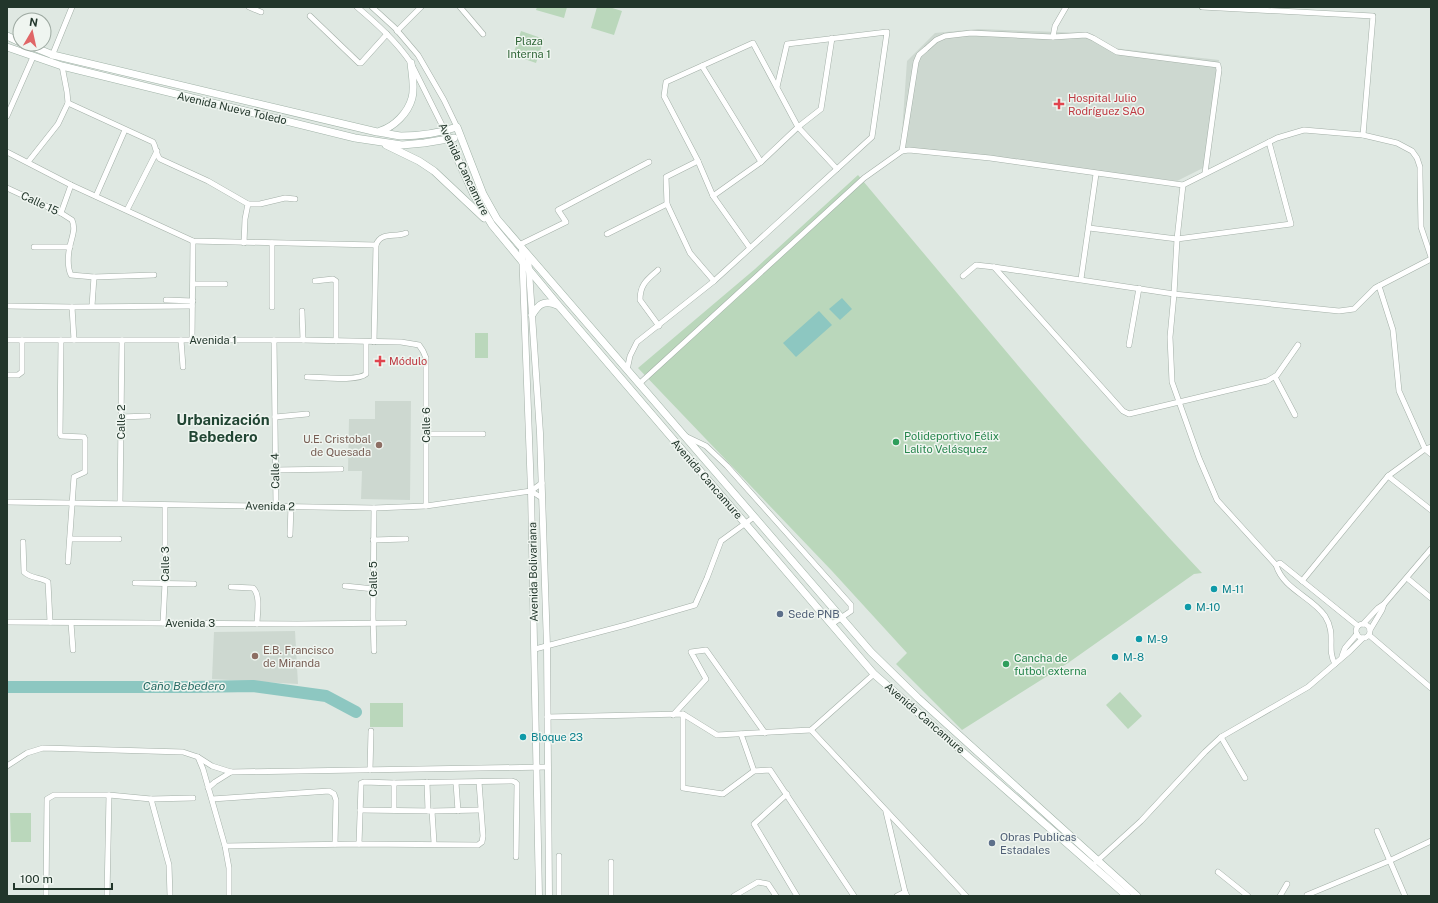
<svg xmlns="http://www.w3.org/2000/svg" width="1438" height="903" font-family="'Public Sans',sans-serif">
	<rect width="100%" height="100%" fill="#dfe8e2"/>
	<g fill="#cdd8d0">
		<polygon points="978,29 1085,33 1113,48 1219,60 1207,166 1177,181 901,147 907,61 935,33"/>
		<polygon points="375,401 411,401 410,500 361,499 362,471 348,471 349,419 375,419"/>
		<polygon points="295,631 298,684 212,679 214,632"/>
	</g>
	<g fill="#bad7bb">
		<polygon points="537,7 567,7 564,18 536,10"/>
		<polygon points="597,7 609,7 622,11 614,35 591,28"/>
		<polygon points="521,31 544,39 536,63 513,55"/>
		<path d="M858 175C971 309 1082 446 1202 573L1194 574 1068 663 962 730 896 664 907 653 832 571 638 368 755 269Z"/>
		<rect x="475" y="333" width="13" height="25"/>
		<polygon points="1120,692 1142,716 1128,729 1106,705"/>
		<rect x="370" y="703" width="33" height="24"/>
		<polygon points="10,813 31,813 31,842 11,842"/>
	</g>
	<g fill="#8dc7c1">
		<polygon points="842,298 852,309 840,320 829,309"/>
		<polygon points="819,311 832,325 796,357 783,343"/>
	</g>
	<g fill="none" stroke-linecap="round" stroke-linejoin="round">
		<polyline stroke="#8dc7c1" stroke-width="12" points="7,687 191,687 253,686 326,696 356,712"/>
		<defs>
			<g id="minor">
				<polyline points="249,7 261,12"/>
				<path d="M357 7C377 24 396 41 411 63L445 131"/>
				<polyline points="372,7 395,28 418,55 444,100 457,127"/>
				<polyline points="460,7 483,34"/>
				<polyline points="1202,7 1373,16 1363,135"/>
				<polyline points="310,16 359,63 361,63 387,34"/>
				<polyline points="397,31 421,7"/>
				<polyline points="1053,37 1055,26 1066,7"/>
				<polyline points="52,56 72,7"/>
				<polyline points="702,66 761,162"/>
				<path d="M68 103 153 142C156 147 156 155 160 159L208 181 248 204 245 219 244 243"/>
				<polyline points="7,116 33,57"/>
				<polyline points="902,151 916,62 919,55 926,49 936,40 945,36 971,33 1053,37 1086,35 1093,38 1117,52 1218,65 1219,70 1205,173"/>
				<polyline points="7,152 71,185 193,241 376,245"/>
				<polyline points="698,161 666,177 667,204 690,253 714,281"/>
				<polyline points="28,162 58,124 68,103 67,92 62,66"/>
				<path d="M1183 185 1177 239 1174 294 1170 337 1172 382 1199 458 1217 500 1276 565C1284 590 1311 596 1325 616 1337 635 1326 648 1335 664"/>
				<path d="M7 188 61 213 72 220C76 229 72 236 70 246 68 254 67 267 71 275L94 277 154 275"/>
				<polyline points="96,196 125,130"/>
				<polyline points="713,196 761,162 798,127 821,109 832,38"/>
				<polyline points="248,204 260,204 285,198 295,199"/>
				<polyline points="127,210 157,151"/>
				<polyline points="61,213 71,185"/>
				<polyline points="1089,228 1177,239 1291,224 1269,142"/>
				<polyline points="607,234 667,204"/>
				<polyline points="519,245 566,222 558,210 649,162"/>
				<polyline points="34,247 70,247"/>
				<polyline points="750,248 713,196 698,161 664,96 666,82 753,43 798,127 837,169"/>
				<polyline points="994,267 1123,411 1129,414 1267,381 1277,375 1298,345"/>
				<path d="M658 270C647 280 640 284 640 300L659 326"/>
				<polyline points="963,276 976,265 994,267 1174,294 1339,311 1354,309 1375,288 1431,259"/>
				<polyline points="1081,279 1096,174"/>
				<polyline points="315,281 333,279 336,281 336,341"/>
				<polyline points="193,284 225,284"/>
				<polyline points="1379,286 1393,330 1399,391 1425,449 1431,454"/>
				<polyline points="166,300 193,301"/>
				<polyline points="7,306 72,307"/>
				<polyline points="92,306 94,277"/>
				<polyline points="272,307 272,243"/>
				<polyline points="302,311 303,340"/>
				<polyline points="192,339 193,241"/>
				<polyline points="7,340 303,340 401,342 419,345 423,351 426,358 426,506"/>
				<polyline points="61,340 60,434 61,436 84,437 85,439 85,472 74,477 68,562"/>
				<polyline points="74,340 72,307 192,306"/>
				<polyline points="181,340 183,367"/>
				<polyline points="274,340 276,506"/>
				<path d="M374 342 376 245C381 231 395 238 406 233"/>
				<polyline points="1129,345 1139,288"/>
				<polyline points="627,370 630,356 637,342 714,281 872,137 887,32 787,44 777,87"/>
				<polyline points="7,375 18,375 22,372 22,340"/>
				<path d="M307 377C320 377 357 382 366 374V342"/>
				<polyline points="1275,377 1295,415"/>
				<polyline points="639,384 864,178 902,151 909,150 990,158 1183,185 1277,138 1304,130 1363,135 1397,143 1412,151 1417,158 1420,167 1420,175 1421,227 1431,257"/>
				<polyline points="121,417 148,416"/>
				<polyline points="275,417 307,414"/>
				<polyline points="426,434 483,434"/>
				<polyline points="685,436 706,446 727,466 851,605 851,611 832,624"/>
				<polyline points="275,470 341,469"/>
				<polyline points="1388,476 1431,510"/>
				<polyline points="531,491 542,498"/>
				<polyline points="7,502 374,508 426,506 531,491 542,483"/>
				<polyline points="120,503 122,340"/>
				<polyline points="374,508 373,616 374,651"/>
				<polyline points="290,535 291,506"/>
				<polyline points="70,539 119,539"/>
				<polyline points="373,540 406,539"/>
				<path d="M23 542 24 572C31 579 41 577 48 582L50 622"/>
				<polyline points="1276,565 1280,563 1358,626"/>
				<polyline points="1407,578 1431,598"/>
				<polyline points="1302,581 1388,476 1425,449 1431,447"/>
				<polyline points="135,583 194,584"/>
				<polyline points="345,586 374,589"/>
				<path d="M231 587 253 588C261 595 257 614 257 624"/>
				<polyline points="7,622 297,624 404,623"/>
				<polyline points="71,623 73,650"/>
				<polyline points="163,623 165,583 165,505"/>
				<polyline points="1363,624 1378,608 1384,604 1431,549"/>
				<circle cx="1363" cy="631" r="7"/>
				<polyline points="1370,630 1382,610 1384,604"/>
				<polyline points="1369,635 1431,688"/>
				<polyline points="535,649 626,625 695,605 707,578 721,541 754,517"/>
				<polyline points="1342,656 1345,648 1357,634"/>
				<polyline points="683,714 683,788 723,794 754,771 770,770 854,896"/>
				<polyline points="673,715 706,679 691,652 706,650 765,733"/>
				<polyline points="547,717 683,714 717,735 811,730 874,674"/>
				<polyline points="811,730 966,896"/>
				<polyline points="741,734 754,771"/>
				<polyline points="1221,737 1245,778"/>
				<polyline points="198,757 203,769 225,846 229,868 229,896"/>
				<polyline points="7,766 27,753 43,748 183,752 198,757 212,766 231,772 548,767"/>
				<polyline points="370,770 371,731"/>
				<polyline points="427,782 428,811"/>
				<polyline points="456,783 458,811"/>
				<polyline points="208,788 215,782 231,772"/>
				<polyline points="787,794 754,824 797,896"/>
				<polyline points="151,799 169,865 170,896"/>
				<polyline points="212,799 329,791 334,794 336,800 335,844"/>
				<polyline points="360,810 432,811 480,810"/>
				<polyline points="394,810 394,783"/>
				<polyline points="432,811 434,843"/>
				<polyline points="886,812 905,892 907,896"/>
				<polyline points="1377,831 1405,896"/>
				<polyline points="359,844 361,786 361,783 364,782 394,783 512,781 515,782 517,784 516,857"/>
				<polyline points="225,846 359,844 478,845 482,842 483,836 479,782"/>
				<polyline points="559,856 559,896"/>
				<polyline points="611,862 611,896"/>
				<polyline points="1096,862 1141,821 1205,752 1221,737 1308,687 1350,651 1363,638"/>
				<polyline points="1218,872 1248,896"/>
				<polyline points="1307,895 1389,861 1431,841"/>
				<polyline points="46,896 47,799 54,795 109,795 151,799 193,798"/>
				<polyline points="107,896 109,795"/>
				<polyline points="734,896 758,882 768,884 776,896"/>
				<polyline points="897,896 905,892"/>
				<polyline points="1280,896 1287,884"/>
			</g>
			<g id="tertiary">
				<polyline points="522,249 531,491 539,896"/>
				<polyline points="528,256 540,433 547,646 549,896"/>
			</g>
			<g id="secondary">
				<polyline points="7,36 20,42"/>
				<path d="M26 44 53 55 377 132C385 133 393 135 401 136 420 136 439 133 457 127L483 194 497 219 871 652 918 698 1137 896"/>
				<polyline points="7,47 62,66 355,138 402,145 424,143 454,138"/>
				<path d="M380 131C394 127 408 113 412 98 415 87 412 74 411 63"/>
				<polyline points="445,131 474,195 492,225 559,306 874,674 1127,896"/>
				<polyline points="386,145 419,161 434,171 484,218"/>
				<path d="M532 315C538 305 544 299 557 305"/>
			</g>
		</defs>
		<use href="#minor" stroke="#a3afa7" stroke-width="6"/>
		<use href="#tertiary" stroke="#a3afa7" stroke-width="7"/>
		<use href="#secondary" stroke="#a0b2a7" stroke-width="8"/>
		<use href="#minor" stroke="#fff" stroke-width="5"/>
		<use href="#tertiary" stroke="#fff" stroke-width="6"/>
		<use href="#secondary" stroke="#fff" stroke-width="7"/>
	</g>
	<g fill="#e0444e" stroke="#eff5f0" stroke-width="1.5">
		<path d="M1057 98h4v4h4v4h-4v4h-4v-4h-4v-4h4z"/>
		<path d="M378 355h4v4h4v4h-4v4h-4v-4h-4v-4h4z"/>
	</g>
	<g fill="#2e9e5b" stroke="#eff5f0" stroke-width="1.5">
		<circle cx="896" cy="442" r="4"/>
		<circle cx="1006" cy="664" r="4"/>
	</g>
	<g fill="#8d6e63" stroke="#eff5f0" stroke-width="1.5">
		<circle cx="379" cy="445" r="4"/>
		<circle cx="255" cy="656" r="4"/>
	</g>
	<g fill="#0f9aa8" stroke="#eff5f0" stroke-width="1.5">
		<circle cx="1214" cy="589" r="4"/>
		<circle cx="1188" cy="607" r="4"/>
		<circle cx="1139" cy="639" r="4"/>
		<circle cx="1115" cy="657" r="4"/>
		<circle cx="523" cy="737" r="4"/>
	</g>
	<g fill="#5c6f8a" stroke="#eff5f0" stroke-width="1.5">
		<circle cx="780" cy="614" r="4"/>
		<circle cx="992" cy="843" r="4"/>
	</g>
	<g text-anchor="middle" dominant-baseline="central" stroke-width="3" stroke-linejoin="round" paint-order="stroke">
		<g font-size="11" fill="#326739" stroke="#eff5f0">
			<text x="529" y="41">Plaza<tspan x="529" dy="13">Interna 1</tspan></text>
		</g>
		<g font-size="11" fill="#be3a42" stroke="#eff5f0" text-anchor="start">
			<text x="1068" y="98">Hospital Julio<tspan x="1068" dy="13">Rodríguez SAO</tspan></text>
			<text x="389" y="361">Módulo</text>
		</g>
		<g font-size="11" fill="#22362b" stroke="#eff5f0">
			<text transform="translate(232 108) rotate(13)">Avenida Nueva Toledo</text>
			<text transform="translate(464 169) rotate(64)">Avenida Cancamure</text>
			<text transform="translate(40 203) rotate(25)">Calle 15</text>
			<text x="213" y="340">Avenida 1</text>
			<text transform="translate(121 422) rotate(-90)">Calle 2</text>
			<text transform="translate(426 425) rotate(-90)">Calle 6</text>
			<text transform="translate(275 471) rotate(-91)">Calle 4</text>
			<text transform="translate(707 479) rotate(49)">Avenida Cancamure</text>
			<text transform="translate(270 506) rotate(1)">Avenida 2</text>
			<text transform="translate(165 564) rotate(-90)">Calle 3</text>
			<text transform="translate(533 572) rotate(-91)">Avenida Bolivariana</text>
			<text transform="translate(373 579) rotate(-90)">Calle 5</text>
			<text x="190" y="623">Avenida 3</text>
			<text transform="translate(925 718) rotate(41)">Avenida Cancamure</text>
		</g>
		<g font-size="11" fill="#27864d" stroke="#eff5f0" text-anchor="start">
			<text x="904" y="436">Polideportivo Félix<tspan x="904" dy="13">Lalito Velásquez</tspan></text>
			<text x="1014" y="658">Cancha de<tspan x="1014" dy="13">futbol externa</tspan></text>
		</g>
		<g font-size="11" fill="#785e54" stroke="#eff5f0" text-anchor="end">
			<text x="371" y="439">U.E. Cristobal<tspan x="371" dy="13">de Quesada</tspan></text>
			<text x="263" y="650" text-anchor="start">E.B. Francisco<tspan x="263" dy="13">de Miranda</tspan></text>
		</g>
		<g font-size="11" fill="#0d838f" stroke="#eff5f0" text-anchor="start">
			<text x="1222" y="589">M-11</text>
			<text x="1196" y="607">M-10</text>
			<text x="1147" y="639">M-9</text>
			<text x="1123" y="657">M-8</text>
			<text x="531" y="737">Bloque 23</text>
		</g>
		<g font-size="11" fill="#4e5e75" stroke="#eff5f0" text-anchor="start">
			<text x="788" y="614">Sede PNB</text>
			<text x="1000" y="837">Obras Publicas<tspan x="1000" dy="13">Estadales</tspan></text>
		</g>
		<g font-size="12" font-style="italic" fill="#256a63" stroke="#eff5f0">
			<text x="184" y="686">Caño Bebedero</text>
		</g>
		<g font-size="15" font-weight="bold" fill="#214533" stroke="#eff5f0">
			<text x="223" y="419">Urbanización<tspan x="223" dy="17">Bebedero</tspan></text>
		</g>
	</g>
	<rect width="1438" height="903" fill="none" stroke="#22362b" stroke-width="16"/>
	<g transform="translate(32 32) rotate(9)"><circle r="19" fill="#eff5f0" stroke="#9da9a1"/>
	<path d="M0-3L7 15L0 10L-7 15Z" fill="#e06667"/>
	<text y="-6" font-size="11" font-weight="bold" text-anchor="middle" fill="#22362b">N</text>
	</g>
	<path d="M14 883v6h98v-6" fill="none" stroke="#22362b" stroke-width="2"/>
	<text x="20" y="883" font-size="12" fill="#22362b" stroke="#eff5f0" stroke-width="3" paint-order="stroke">100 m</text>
</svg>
